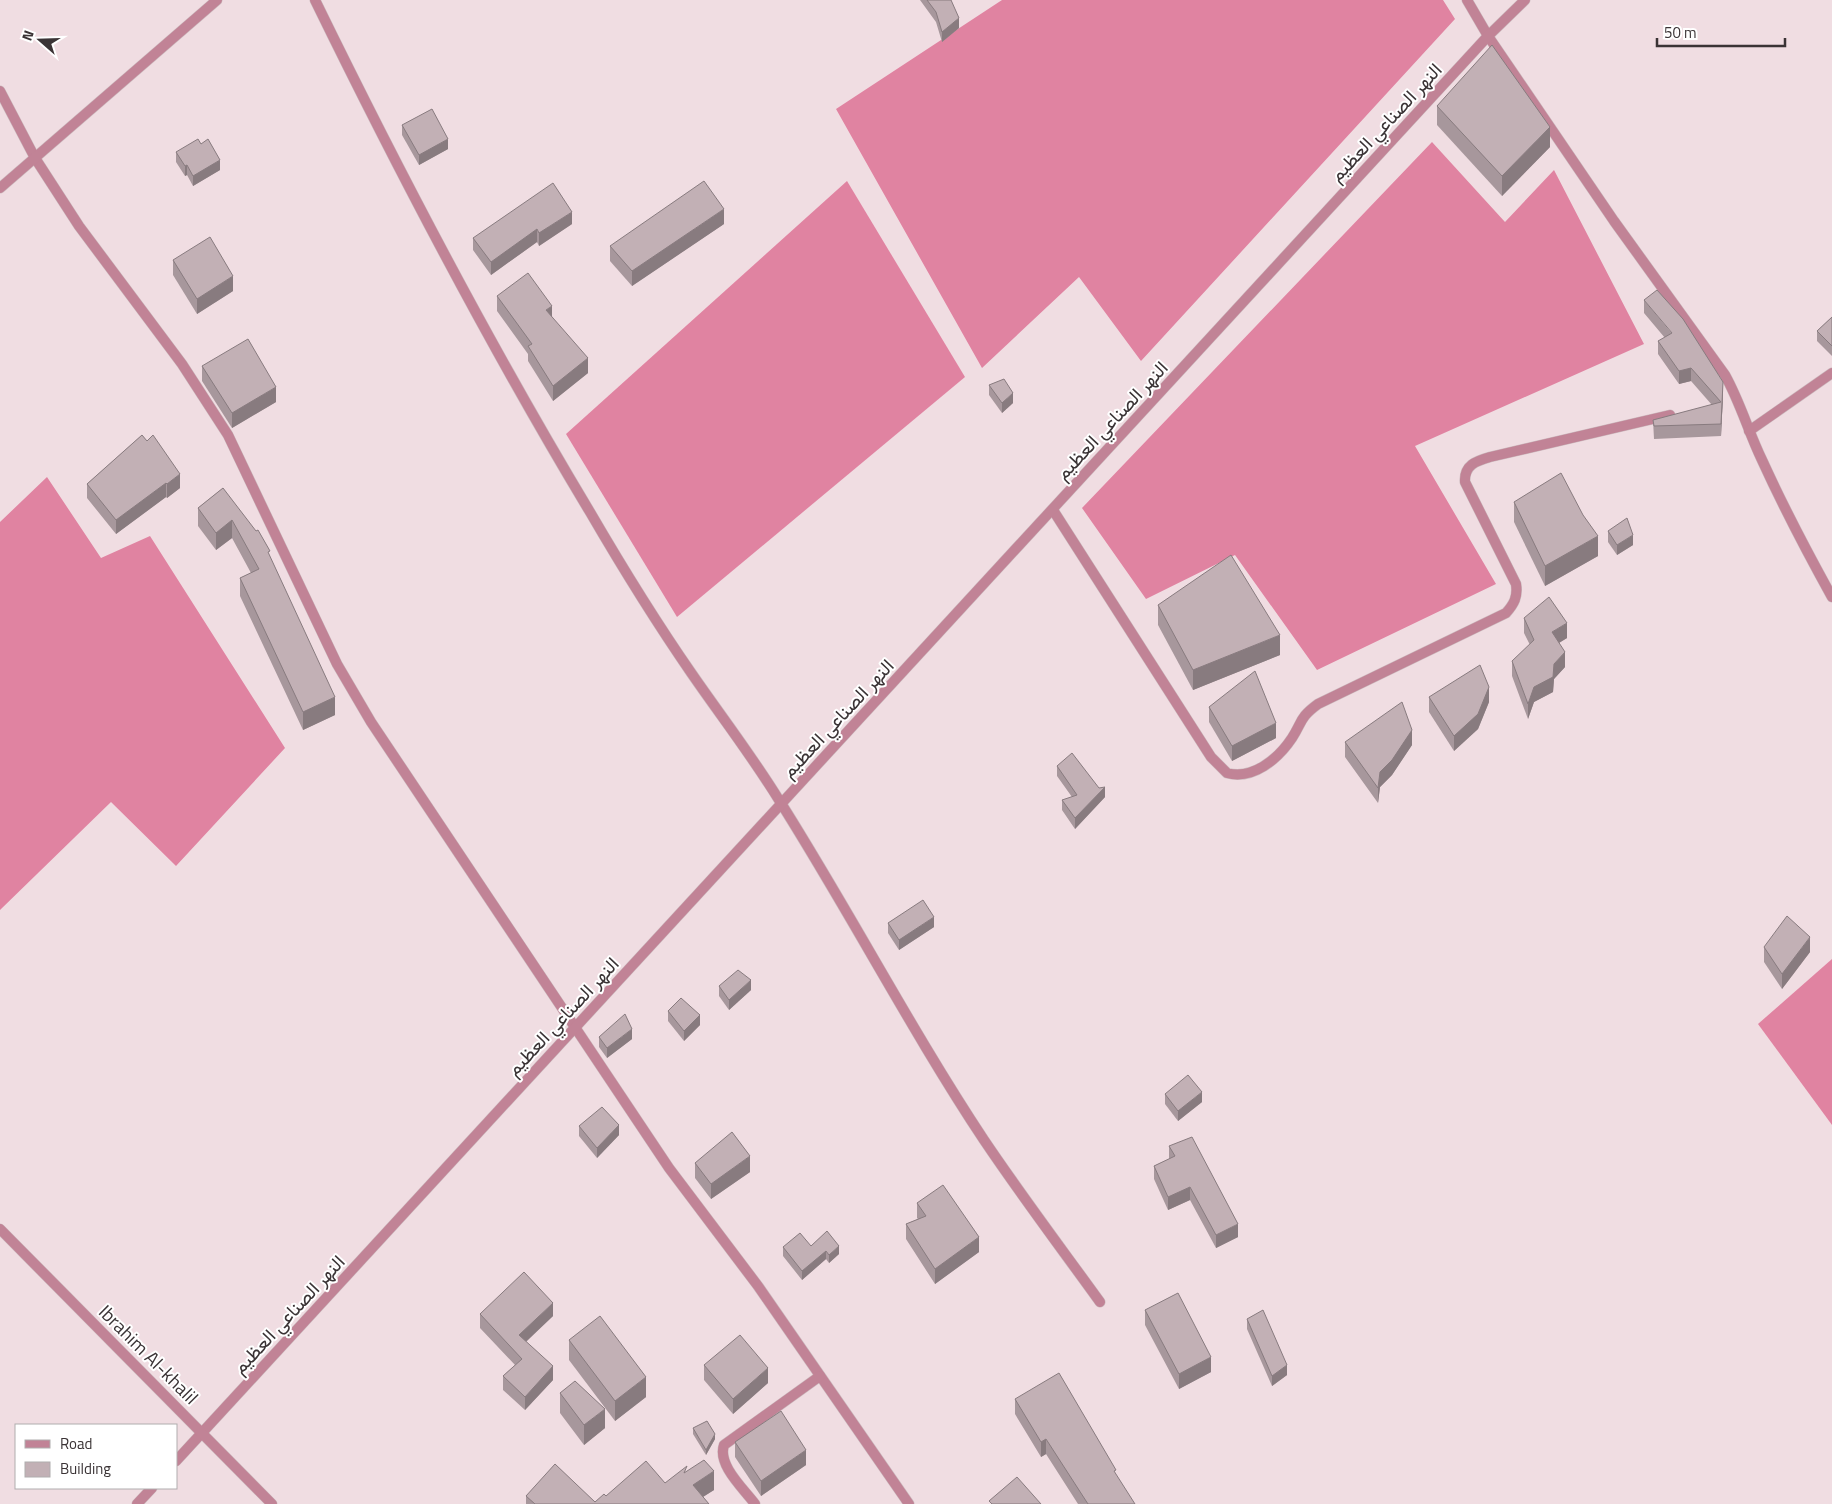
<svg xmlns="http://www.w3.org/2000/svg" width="1832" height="1504" font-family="'Titillium Web',Vazirmatn,sans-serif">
	<rect width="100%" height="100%" fill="#f0dde2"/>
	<g fill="#e083a1">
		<polygon points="1002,0 1443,0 1455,19 1141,361 1079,277 982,368 836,109"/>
		<polygon points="1432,142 1505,222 1554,170 1644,344 1415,446 1496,584 1317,670 1235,555 1146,599 1082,508"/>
		<polygon points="847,181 965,377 677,617 566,434"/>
		<polygon points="47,477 101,558 150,536 285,748 176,866 111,802 0,910 0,522"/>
		<polygon points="1832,959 1832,1125 1758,1024"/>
	</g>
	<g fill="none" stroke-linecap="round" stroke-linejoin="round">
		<defs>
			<g id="minor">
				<path d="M315 0C400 174 490 346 590 512 622 567 656 622 692 674 721 716 752 756 779 800 850 912 911 1030 984 1140 1021 1195 1061 1248 1100 1302"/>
				<path d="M1467 0 1488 36 1614 221 1725 375C1741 404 1748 431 1762 460 1783 506 1807 552 1832 597"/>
				<polyline points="0,91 35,158 79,226 182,364 228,435 337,664 371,722 669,1168 758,1286 909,1504"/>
				<polyline points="0,188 217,0"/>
				<polyline points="1749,431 1832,373"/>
				<path d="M1053 510 1211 757 1227 773C1253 780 1278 759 1292 738 1303 721 1299 718 1318 704L1506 613C1514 604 1518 597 1516 584L1465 482C1464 465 1476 461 1490 457L1670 415"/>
				<polyline points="176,1461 1488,36 1525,0"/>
				<polyline points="137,1504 152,1488"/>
				<path d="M755 1504C744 1489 717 1465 724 1445L820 1376"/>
			</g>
			<polyline id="tertiary" points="0,1229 272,1504"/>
		</defs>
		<use href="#minor" stroke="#ccbbbf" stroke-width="11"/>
		<use href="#tertiary" stroke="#ccbbbf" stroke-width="11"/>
		<use href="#minor" stroke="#c18396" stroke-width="10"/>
		<use href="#tertiary" stroke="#c18396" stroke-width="10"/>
	</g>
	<g fill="#a7979c">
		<polygon points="920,0 951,0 959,28 942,42 936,22"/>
		<polygon points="1437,106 1550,147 1502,196 1437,125"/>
		<polygon points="402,125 448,149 419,165 402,135"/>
		<polygon points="201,144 220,170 193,186 187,175 185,176 176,162 176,152"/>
		<polygon points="572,224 539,246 537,242 491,275 473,250 473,238"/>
		<polygon points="724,224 632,286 610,261 610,246"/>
		<polygon points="173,260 233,291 197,314 173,275"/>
		<polygon points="497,296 552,317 588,373 553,401 528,361 528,354 497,311"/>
		<polygon points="1644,300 1723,395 1721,436 1654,439 1653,420 1712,405 1691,381 1679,384 1658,354 1658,341 1665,338 1644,313"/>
		<polygon points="1832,317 1832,356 1817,341 1817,331"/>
		<polygon points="202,366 276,402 232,428 202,381"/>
		<polygon points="989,385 1013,403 1002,413 989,395"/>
		<polygon points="142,435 180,488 167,498 166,497 116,534 87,498 87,484"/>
		<polygon points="223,488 270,558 335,715 303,730 240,596 240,578 251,573 232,538 216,550 198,526 198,508"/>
		<polygon points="1514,502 1598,556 1545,586 1514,522"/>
		<polygon points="1608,531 1633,545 1617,555 1608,542"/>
		<polygon points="1158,605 1280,655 1193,690 1158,625"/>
		<polygon points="1524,618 1567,638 1559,643 1565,667 1554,679 1553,692 1534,702 1528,719 1512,676 1512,661 1530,645 1524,633"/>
		<polygon points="1429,697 1489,702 1478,729 1454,751 1429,712"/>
		<polygon points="1209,707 1276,738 1232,761 1209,722"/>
		<polygon points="1345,742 1412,745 1392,775 1380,787 1378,803 1345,757"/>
		<polygon points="1057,766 1105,797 1075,829 1062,810 1062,800 1072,797 1057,776"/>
		<polygon points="888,923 934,927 899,950 888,933"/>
		<polygon points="1764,947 1810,952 1782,989 1764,962"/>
		<polygon points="719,986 751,990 729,1010 719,996"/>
		<polygon points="668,1011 700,1025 684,1041 668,1021"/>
		<polygon points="599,1037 632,1039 607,1058 599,1047"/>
		<polygon points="1165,1094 1202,1102 1178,1121 1165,1104"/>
		<polygon points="579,1126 619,1135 597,1158 579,1136"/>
		<polygon points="1169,1146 1238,1237 1216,1248 1190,1200 1168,1210 1154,1179 1154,1166 1169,1159"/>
		<polygon points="695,1163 750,1172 711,1199 695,1178"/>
		<polygon points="917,1203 979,1252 935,1284 906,1239 906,1224 918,1219 917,1218"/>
		<polygon points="811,1246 839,1254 829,1263 826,1259 802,1280 783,1256 783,1247"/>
		<polygon points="1145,1310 1211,1372 1179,1389 1145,1325"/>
		<polygon points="480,1314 553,1316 526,1342 553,1380 525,1410 503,1390 503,1376 515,1365 480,1328"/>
		<polygon points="1247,1319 1287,1375 1272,1386 1247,1329"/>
		<polygon points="569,1340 646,1397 615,1421 569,1360"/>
		<polygon points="704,1365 768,1383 733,1414 704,1380"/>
		<polygon points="560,1393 605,1428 584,1445 560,1413"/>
		<polygon points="1015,1399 1135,1504 1078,1504 1046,1454 1041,1457 1015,1414"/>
		<polygon points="693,1428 715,1439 706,1455 693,1434"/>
		<polygon points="735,1442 806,1465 761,1496 735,1457"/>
		<polygon points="687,1471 714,1490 703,1497 709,1504 526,1504 526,1496 595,1502 606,1496 665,1483"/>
	</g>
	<g fill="#887b7f">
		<polygon points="959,18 959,28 942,42 942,32"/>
		<polygon points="1550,127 1550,147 1502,196 1502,176"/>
		<polygon points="448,139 448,149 419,165 419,155"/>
		<polygon points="220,160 220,170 193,186 193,176"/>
		<polygon points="187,165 187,175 185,176 185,166"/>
		<polygon points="724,209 724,224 632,286 632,271"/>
		<polygon points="572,212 572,224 539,246 539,233"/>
		<polygon points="537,229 537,242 491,275 491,262"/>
		<polygon points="233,276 233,291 197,314 197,299"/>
		<polygon points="552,306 552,321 546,310"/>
		<polygon points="588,358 588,373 553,401 553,386"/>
		<polygon points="1691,368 1691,381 1679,384 1679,371"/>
		<polygon points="1723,382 1723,395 1721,436 1721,424"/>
		<polygon points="276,387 276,402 232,428 232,413"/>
		<polygon points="1013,393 1013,403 1002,413 1002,403"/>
		<polygon points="180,474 180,488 167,498 167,484"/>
		<polygon points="166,483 166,497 116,534 116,520"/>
		<polygon points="232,520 232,538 216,550 216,533"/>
		<polygon points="1633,535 1633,545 1617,555 1617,545"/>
		<polygon points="1598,536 1598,556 1545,586 1545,566"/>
		<polygon points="1567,623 1567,638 1552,647 1552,632"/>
		<polygon points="1280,635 1280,655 1193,690 1193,670"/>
		<polygon points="1565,652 1565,667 1554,679 1553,692 1534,702 1528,719 1528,704 1534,687"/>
		<polygon points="1489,687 1489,702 1478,729 1454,751 1454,736"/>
		<polygon points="335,697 335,715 303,730 303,712"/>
		<polygon points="1276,723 1276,738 1232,761 1232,746"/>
		<polygon points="1412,730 1412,745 1392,775 1380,787 1378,803 1378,788 1380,772"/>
		<polygon points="1105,787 1105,797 1075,829 1075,818"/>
		<polygon points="934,917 934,927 899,950 899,940"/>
		<polygon points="1810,937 1810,952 1782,989 1782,974"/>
		<polygon points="751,980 751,990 729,1010 729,1000"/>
		<polygon points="700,1015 700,1025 684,1041 684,1031"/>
		<polygon points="632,1029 632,1039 607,1058 607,1048"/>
		<polygon points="1202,1092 1202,1102 1178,1121 1178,1111"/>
		<polygon points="619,1125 619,1135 597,1158 597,1148"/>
		<polygon points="750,1156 750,1172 711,1199 711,1184"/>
		<polygon points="1190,1187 1190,1200 1168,1210 1168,1197"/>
		<polygon points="1238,1224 1238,1237 1216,1248 1216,1235"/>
		<polygon points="979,1237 979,1252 935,1284 935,1269"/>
		<polygon points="839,1246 839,1254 829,1263 829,1255"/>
		<polygon points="826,1251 826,1259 802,1280 802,1271"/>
		<polygon points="553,1303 553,1316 519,1348 519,1335"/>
		<polygon points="1211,1357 1211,1372 1179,1389 1179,1374"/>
		<polygon points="1287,1365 1287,1375 1272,1386 1272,1376"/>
		<polygon points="553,1366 553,1380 525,1410 525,1397"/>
		<polygon points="768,1368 768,1383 733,1414 733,1399"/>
		<polygon points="646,1377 646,1397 615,1421 615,1401"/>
		<polygon points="605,1409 605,1428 584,1445 584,1425"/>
		<polygon points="715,1434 715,1439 706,1455 706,1450"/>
		<polygon points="1046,1439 1046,1454 1041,1457 1041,1442"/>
		<polygon points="806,1450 806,1465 761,1496 761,1481"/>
		<polygon points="714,1471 714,1490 693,1503 693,1485"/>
	</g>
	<g fill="#c2b0b5" stroke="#887b7f">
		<polygon points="927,0 951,0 959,18 942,32 936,12"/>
		<polygon points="1492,45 1550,127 1502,176 1437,106"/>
		<polygon points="432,109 448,139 419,155 402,125"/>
		<polygon points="198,139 201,144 208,139 220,160 193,176 187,165 185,166 176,152"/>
		<polygon points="704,181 724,209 632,271 610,246"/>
		<polygon points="553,183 572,212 539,233 537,229 491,262 473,238"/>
		<polygon points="210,237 233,276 197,299 173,260"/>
		<polygon points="528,273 552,306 546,310 588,358 553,386 528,346 532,344 497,296"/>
		<polygon points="1657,290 1683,319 1723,382 1721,424 1654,426 1653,420 1721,402 1691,368 1679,371 1658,341 1672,333 1644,300"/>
		<polygon points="1832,317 1832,346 1817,331"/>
		<polygon points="248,339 276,387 232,413 202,366"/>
		<polygon points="1004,379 1013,393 1002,403 989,385"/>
		<polygon points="142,435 147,441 153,435 180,474 167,484 166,483 116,520 87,484"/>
		<polygon points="1561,473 1583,515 1598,536 1545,566 1514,502"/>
		<polygon points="223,488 256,531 258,530 270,551 268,552 335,697 303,712 240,578 259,569 232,520 216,533 198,508"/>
		<polygon points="1627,518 1633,535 1617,545 1608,531"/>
		<polygon points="1231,555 1280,635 1193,670 1158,605"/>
		<polygon points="1549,597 1567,623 1552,632 1565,652 1554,664 1553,677 1534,687 1528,704 1512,661 1534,640 1524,618"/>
		<polygon points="1480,665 1489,687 1478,714 1454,736 1429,697"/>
		<polygon points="1255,671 1276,723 1232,746 1209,707"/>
		<polygon points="1402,702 1412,730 1392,760 1380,772 1378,788 1345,742"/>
		<polygon points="1072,753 1099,788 1105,787 1075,818 1062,800 1077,795 1057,766"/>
		<polygon points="923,900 934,917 899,940 888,923"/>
		<polygon points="1787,916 1810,937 1782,974 1764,947"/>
		<polygon points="738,970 751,980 729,1000 719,986"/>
		<polygon points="681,998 700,1015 684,1031 668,1011"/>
		<polygon points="625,1014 632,1029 607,1048 599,1037"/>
		<polygon points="1188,1075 1202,1092 1178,1111 1165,1094"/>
		<polygon points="602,1107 619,1125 597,1148 579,1126"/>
		<polygon points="732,1132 750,1156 711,1184 695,1163"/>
		<polygon points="1192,1137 1238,1224 1216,1235 1190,1187 1168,1197 1154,1166 1175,1156 1169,1146"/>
		<polygon points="943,1185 979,1237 935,1269 906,1224 926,1216 917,1203"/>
		<polygon points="827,1231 839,1246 829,1255 826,1251 802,1271 783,1247 800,1233 811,1246"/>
		<polygon points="524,1272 553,1303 519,1335 553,1366 525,1397 503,1376 522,1359 480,1314"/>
		<polygon points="1178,1293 1211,1357 1179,1374 1145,1310"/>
		<polygon points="1263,1310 1287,1365 1272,1376 1247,1319"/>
		<polygon points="600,1316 646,1377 615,1401 569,1340"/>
		<polygon points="740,1335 768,1368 733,1399 704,1365"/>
		<polygon points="1059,1373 1116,1470 1114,1471 1135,1504 1088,1504 1046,1439 1041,1442 1015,1399"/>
		<polygon points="575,1381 605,1409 584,1425 560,1393"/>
		<polygon points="781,1411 806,1450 761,1481 735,1442"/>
		<polygon points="707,1421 715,1434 706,1450 693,1428"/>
		<polygon points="704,1460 714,1471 693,1485 709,1504 535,1504 526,1496 555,1464 595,1502 604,1494 606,1496 646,1461 665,1483 687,1466 684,1473"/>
		<polygon points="1017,1477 1041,1504 992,1504 989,1501"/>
	</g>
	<g text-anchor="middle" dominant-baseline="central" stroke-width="4" stroke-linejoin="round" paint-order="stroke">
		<g font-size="19" fill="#3a3335" stroke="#fff">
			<text transform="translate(1385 122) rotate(-47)">النهر الصناعي العظيم</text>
			<text transform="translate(1111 420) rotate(-47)">النهر الصناعي العظيم</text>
			<text transform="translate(837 718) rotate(-47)">النهر الصناعي العظيم</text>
			<text transform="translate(562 1016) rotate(-47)">النهر الصناعي العظيم</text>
			<text transform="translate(288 1314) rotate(-47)">النهر الصناعي العظيم</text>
			<text transform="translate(149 1354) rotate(45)">Ibrahim Al-khalil</text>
		</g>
	</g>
	<rect x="15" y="1424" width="162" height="65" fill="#ffffff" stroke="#b0adae"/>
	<rect x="25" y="1440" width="25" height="8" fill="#c18396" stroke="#b0adae"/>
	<text x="60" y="1449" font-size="15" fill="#3a3335">Road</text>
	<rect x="25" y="1462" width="25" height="15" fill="#c2b0b5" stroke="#b0adae"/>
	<text x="60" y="1474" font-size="15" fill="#3a3335">Building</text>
	<g transform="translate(40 40) rotate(290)" stroke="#ffffff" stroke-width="4" paint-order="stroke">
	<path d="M0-4L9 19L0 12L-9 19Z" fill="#3a3335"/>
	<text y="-8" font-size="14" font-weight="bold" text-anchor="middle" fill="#3a3335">N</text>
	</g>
	<path d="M1657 38v8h128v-8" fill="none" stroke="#3a3335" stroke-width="2.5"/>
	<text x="1664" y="38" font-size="15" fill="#3a3335" stroke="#ffffff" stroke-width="4" paint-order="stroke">50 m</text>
</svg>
